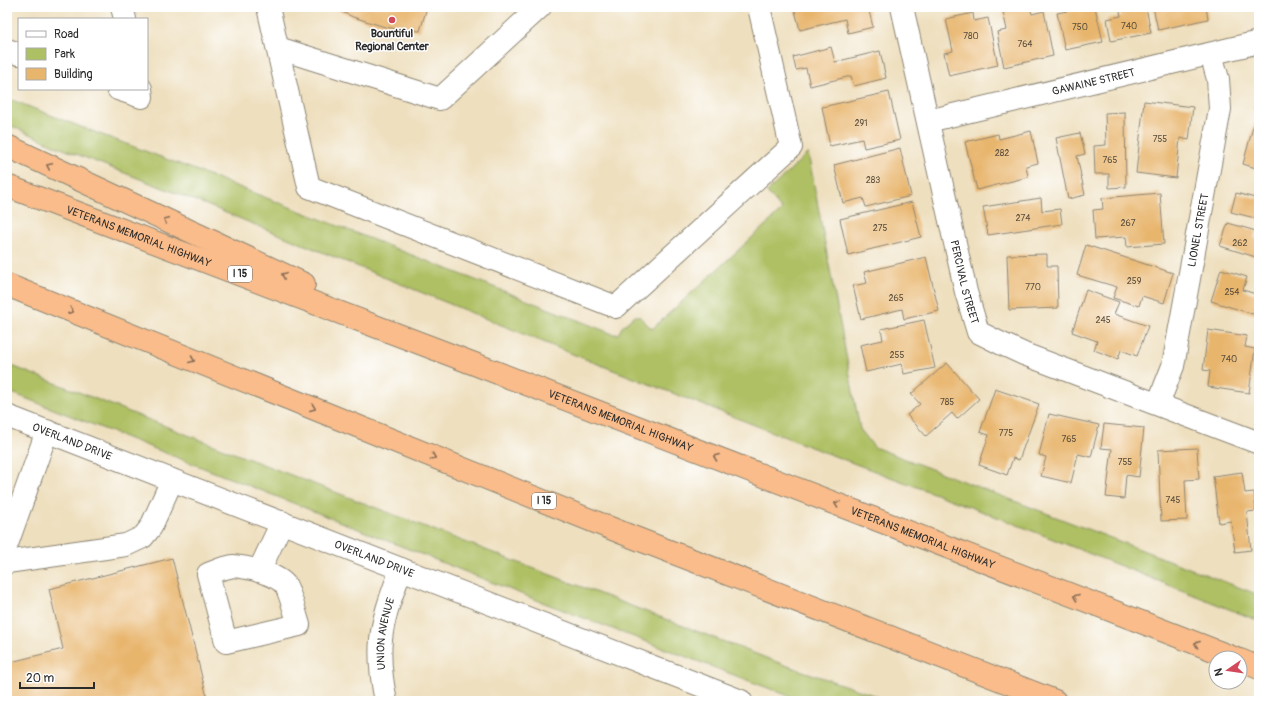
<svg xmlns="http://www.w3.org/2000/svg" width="1266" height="708" font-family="Pangolin,sans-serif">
	<rect width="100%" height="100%" fill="#fff"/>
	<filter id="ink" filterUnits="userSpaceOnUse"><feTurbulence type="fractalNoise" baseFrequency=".025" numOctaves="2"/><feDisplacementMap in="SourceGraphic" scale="8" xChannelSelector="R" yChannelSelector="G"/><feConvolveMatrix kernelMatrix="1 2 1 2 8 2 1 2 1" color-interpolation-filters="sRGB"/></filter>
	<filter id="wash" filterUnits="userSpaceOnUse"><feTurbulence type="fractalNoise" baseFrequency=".012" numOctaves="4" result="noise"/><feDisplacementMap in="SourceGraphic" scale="16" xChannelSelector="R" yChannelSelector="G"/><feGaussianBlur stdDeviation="0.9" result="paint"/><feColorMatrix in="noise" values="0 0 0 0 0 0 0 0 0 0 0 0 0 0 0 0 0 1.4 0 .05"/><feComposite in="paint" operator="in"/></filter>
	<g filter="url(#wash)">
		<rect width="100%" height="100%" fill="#eedfbe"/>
		<g fill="#aec064" stroke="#6c7648">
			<polygon points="7,98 76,125 198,171 613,334 618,334 622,327 634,316 639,316 652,329 782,210 767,192 808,153 860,429 874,447 1259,595 1259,621 1005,520 821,451 580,357 204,204 58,147 7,124"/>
			<polygon points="7,364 244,457 782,664 891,701 802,701 521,594 288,501 7,391"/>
		</g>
		<g id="blocks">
			<g fill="#e8b56d">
				<polygon points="331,7 427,7 420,31 403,30 385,27 353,17"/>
				<polygon points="794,7 868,7 873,27 848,33 845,19 800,30"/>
				<polygon points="1002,7 1030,7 1032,14 1044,11 1053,56 1004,67 997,32 1007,30"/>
				<polygon points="1066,7 1095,7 1103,42 1065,50 1057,13 1067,11"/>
				<polygon points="1119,7 1146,7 1151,33 1111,41 1107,19 1121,16"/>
				<polygon points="1153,7 1206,7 1208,19 1158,30"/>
				<polygon points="973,13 974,21 988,18 998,65 949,76 944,53 953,51 946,19"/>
				<polygon points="831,47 835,62 880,51 886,78 854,86 851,76 810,86 806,68 796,70 793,57"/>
				<polygon points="889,92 900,140 864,148 862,139 830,146 822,107"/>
				<polygon points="1258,92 1259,92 1259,111 1254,109"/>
				<polygon points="1144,101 1193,107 1189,140 1180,138 1176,178 1136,173"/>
				<polygon points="1125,112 1126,187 1109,188 1109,174 1095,174 1094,146 1106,145 1105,113"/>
				<polygon points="1256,116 1259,117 1259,169 1243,164"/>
				<polygon points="1031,131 1038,163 1026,166 1028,177 977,190 965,142 998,134 999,139"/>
				<polygon points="1080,133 1085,154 1077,156 1085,195 1068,199 1056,138"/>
				<polygon points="900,148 911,196 866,207 863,198 843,203 834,165"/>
				<polygon points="1160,193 1164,244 1127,247 1126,237 1095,239 1093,210 1103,209 1102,198"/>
				<polygon points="1236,193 1259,199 1259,219 1231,212"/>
				<polygon points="1041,198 1042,211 1060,209 1062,224 988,235 983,207"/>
				<polygon points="912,202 921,237 848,255 840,219"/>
				<polygon points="1228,223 1256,231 1254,238 1259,240 1259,258 1220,246"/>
				<polygon points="1086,245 1173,273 1164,303 1142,296 1139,306 1113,298 1117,287 1077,275"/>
				<polygon points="1047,254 1047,266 1057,266 1058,308 1009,310 1007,255"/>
				<polygon points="926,257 939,311 904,319 902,309 861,319 853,286 867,283 864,272"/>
				<polygon points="1221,269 1247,277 1243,290 1259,295 1259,316 1211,301"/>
				<polygon points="1086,290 1119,302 1114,314 1148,326 1137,356 1121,350 1118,359 1094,350 1097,341 1072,332"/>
				<polygon points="924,320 935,368 904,374 902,364 866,372 860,345 883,340 881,329"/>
				<polygon points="1208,330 1247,336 1245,347 1255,349 1249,393 1208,387 1210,371 1203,370"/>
				<polygon points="947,363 979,399 957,419 952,413 926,436 907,415 920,404 911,394"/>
				<polygon points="995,389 1039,404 1019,460 1013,458 1007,475 979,465 989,435 980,432"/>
				<polygon points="1049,414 1099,425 1091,457 1078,454 1071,483 1041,476 1046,457 1039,455"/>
				<polygon points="1104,424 1144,428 1139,477 1126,475 1124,499 1106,497 1112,449 1101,448"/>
				<polygon points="1197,448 1199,479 1185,480 1187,520 1161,521 1158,450"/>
				<polygon points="1242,472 1245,493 1254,492 1256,511 1247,512 1251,550 1235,552 1231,521 1219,523 1213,476"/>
				<polygon points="172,558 208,701 7,701 7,663 63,649 49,589"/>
			</g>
		</g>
	</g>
	<g filter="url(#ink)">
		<use href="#blocks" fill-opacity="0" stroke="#8c8574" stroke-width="1"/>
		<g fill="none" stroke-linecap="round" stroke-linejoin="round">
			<defs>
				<g id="minor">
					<polyline points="122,7 125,19"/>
					<polyline points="268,7 309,187 616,307 791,147 759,7"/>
					<path id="s1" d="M902 7 966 292 978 332 1000 343 1024 354 1259 443"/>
					<polyline points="278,48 440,99 540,7"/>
					<polyline points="7,50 19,54"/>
					<polyline points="118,89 142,97 141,89"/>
					<path id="s2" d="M928 121 1259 42"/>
					<path id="s3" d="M1158 404 1173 366 1220 109 1218 79 1211 54"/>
					<path id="s4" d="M7 416 741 701"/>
					<polyline points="7,544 47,431"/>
					<polyline points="7,562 126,545 143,537 151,527 172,480"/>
					<path d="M233 566C247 567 278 574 286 586 290 594 296 615 299 625L226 642 208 574 221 569Z"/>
					<polyline points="259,571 282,522"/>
					<path id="s5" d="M386 701C382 682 379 660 381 640 383 616 393 592 401 569"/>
				</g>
				<g id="highway">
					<polyline points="7,146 304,284"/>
					<path id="s6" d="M7 186 472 363 1234 658"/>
					<polyline points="7,285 630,536 1055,701"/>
					<polyline points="1240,660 1259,668"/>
				</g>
			</defs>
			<use href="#minor" stroke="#8c8574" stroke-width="24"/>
			<use href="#highway" stroke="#8c8574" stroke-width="24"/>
			<use href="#minor" stroke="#fff" stroke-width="22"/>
			<use href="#highway" stroke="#f9bc8a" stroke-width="22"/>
		</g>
		<defs><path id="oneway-chevron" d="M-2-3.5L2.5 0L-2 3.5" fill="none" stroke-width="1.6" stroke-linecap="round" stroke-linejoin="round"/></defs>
		<g stroke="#886c56">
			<use href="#oneway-chevron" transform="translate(49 166) rotate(-155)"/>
			<use href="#oneway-chevron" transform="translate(166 220) rotate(-155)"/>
			<use href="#oneway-chevron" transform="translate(284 275) rotate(-155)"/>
			<use href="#oneway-chevron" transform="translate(71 311) rotate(22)"/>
			<use href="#oneway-chevron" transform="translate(192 360) rotate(22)"/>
			<use href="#oneway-chevron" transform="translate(313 408) rotate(22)"/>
			<use href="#oneway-chevron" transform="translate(433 457) rotate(22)"/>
			<use href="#oneway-chevron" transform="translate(716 457) rotate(-159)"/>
			<use href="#oneway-chevron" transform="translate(837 504) rotate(-159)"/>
			<use href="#oneway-chevron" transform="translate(1076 597) rotate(-159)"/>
			<use href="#oneway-chevron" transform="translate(1197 644) rotate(-159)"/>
		</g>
	</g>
	<circle fill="#d1495b" stroke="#fff" stroke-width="1.5" cx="392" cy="20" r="4"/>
	<g text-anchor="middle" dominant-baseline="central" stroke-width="3" stroke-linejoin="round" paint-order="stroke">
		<g font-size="9" fill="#5a4e3c">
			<text x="1129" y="26">740</text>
			<text x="1080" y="27">750</text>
			<text x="971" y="36">780</text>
			<text x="1025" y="44">764</text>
			<text x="861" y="123">291</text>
			<text x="1160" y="139">755</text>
			<text x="1002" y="153">282</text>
			<text x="1110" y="160">765</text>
			<text x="873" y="180">283</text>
			<text x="1023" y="218">274</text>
			<text x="1128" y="223">267</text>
			<text x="880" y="228">275</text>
			<text x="1240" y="243">262</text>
			<text x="1134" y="281">259</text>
			<text x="1033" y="287">770</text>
			<text x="1232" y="292">254</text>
			<text x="896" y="298">265</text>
			<text x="1103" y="320">245</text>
			<text x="897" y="355">255</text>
			<text x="1229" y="359">740</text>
			<text x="947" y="402">785</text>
			<text x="1006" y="433">775</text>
			<text x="1069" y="439">765</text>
			<text x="1125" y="462">755</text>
			<text x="1173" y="500">745</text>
		</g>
		<g fill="#fff" stroke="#6b6b6b" stroke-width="1">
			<rect x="228" y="266" width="24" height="16" rx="3"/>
			<rect x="532" y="493" width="24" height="16" rx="3"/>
		</g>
		<g font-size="10" font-weight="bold" fill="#2b2b2b">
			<text x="240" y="274">I 15</text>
			<text x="544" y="501">I 15</text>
		</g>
		<g font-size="11" font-weight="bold" fill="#2b2b2b" stroke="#fff">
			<text x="392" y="33">Bountiful<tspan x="392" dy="13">Regional Center</tspan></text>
		</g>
		<g font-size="11" fill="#2b2b2b" stroke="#fff">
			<text stroke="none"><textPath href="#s2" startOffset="170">GAWAINE STREET</textPath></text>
			<text stroke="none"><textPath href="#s3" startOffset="179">LIONEL STREET</textPath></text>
			<text stroke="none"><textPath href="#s6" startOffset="141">VETERANS MEMORIAL HIGHWAY</textPath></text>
			<text stroke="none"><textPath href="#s1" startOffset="282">PERCIVAL STREET</textPath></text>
			<text stroke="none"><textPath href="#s6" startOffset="657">VETERANS MEMORIAL HIGHWAY</textPath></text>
			<text stroke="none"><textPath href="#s4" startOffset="70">OVERLAND DRIVE</textPath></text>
			<text stroke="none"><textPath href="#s6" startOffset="981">VETERANS MEMORIAL HIGHWAY</textPath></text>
			<text stroke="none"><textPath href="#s4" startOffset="394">OVERLAND DRIVE</textPath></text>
			<text stroke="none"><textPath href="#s5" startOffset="68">UNION AVENUE</textPath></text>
		</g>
	</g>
	<rect width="1266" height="708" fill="none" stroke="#fff" stroke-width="24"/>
	<rect x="18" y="18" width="130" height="72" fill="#ffffff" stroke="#aaaaaa"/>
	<rect x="26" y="31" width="20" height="6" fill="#ffffff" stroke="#aaaaaa"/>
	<text x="54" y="38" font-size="12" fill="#2b2b2b">Road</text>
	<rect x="26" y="48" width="20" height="12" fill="#aec064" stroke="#aaaaaa"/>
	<text x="54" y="58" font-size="12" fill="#2b2b2b">Park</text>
	<rect x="26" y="68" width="20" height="12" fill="#e8b56d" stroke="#aaaaaa"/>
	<text x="54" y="78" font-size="12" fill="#2b2b2b">Building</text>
	<g transform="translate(1228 670) rotate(257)"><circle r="19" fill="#ffffff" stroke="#aaaaaa"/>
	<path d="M0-3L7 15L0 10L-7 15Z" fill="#d1495b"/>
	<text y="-6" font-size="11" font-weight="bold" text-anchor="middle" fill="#2b2b2b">N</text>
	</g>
	<path d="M20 682v6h74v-6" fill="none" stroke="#2b2b2b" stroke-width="2"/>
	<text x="26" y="682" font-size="12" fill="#2b2b2b" stroke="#ffffff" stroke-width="3" paint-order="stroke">20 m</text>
</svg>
